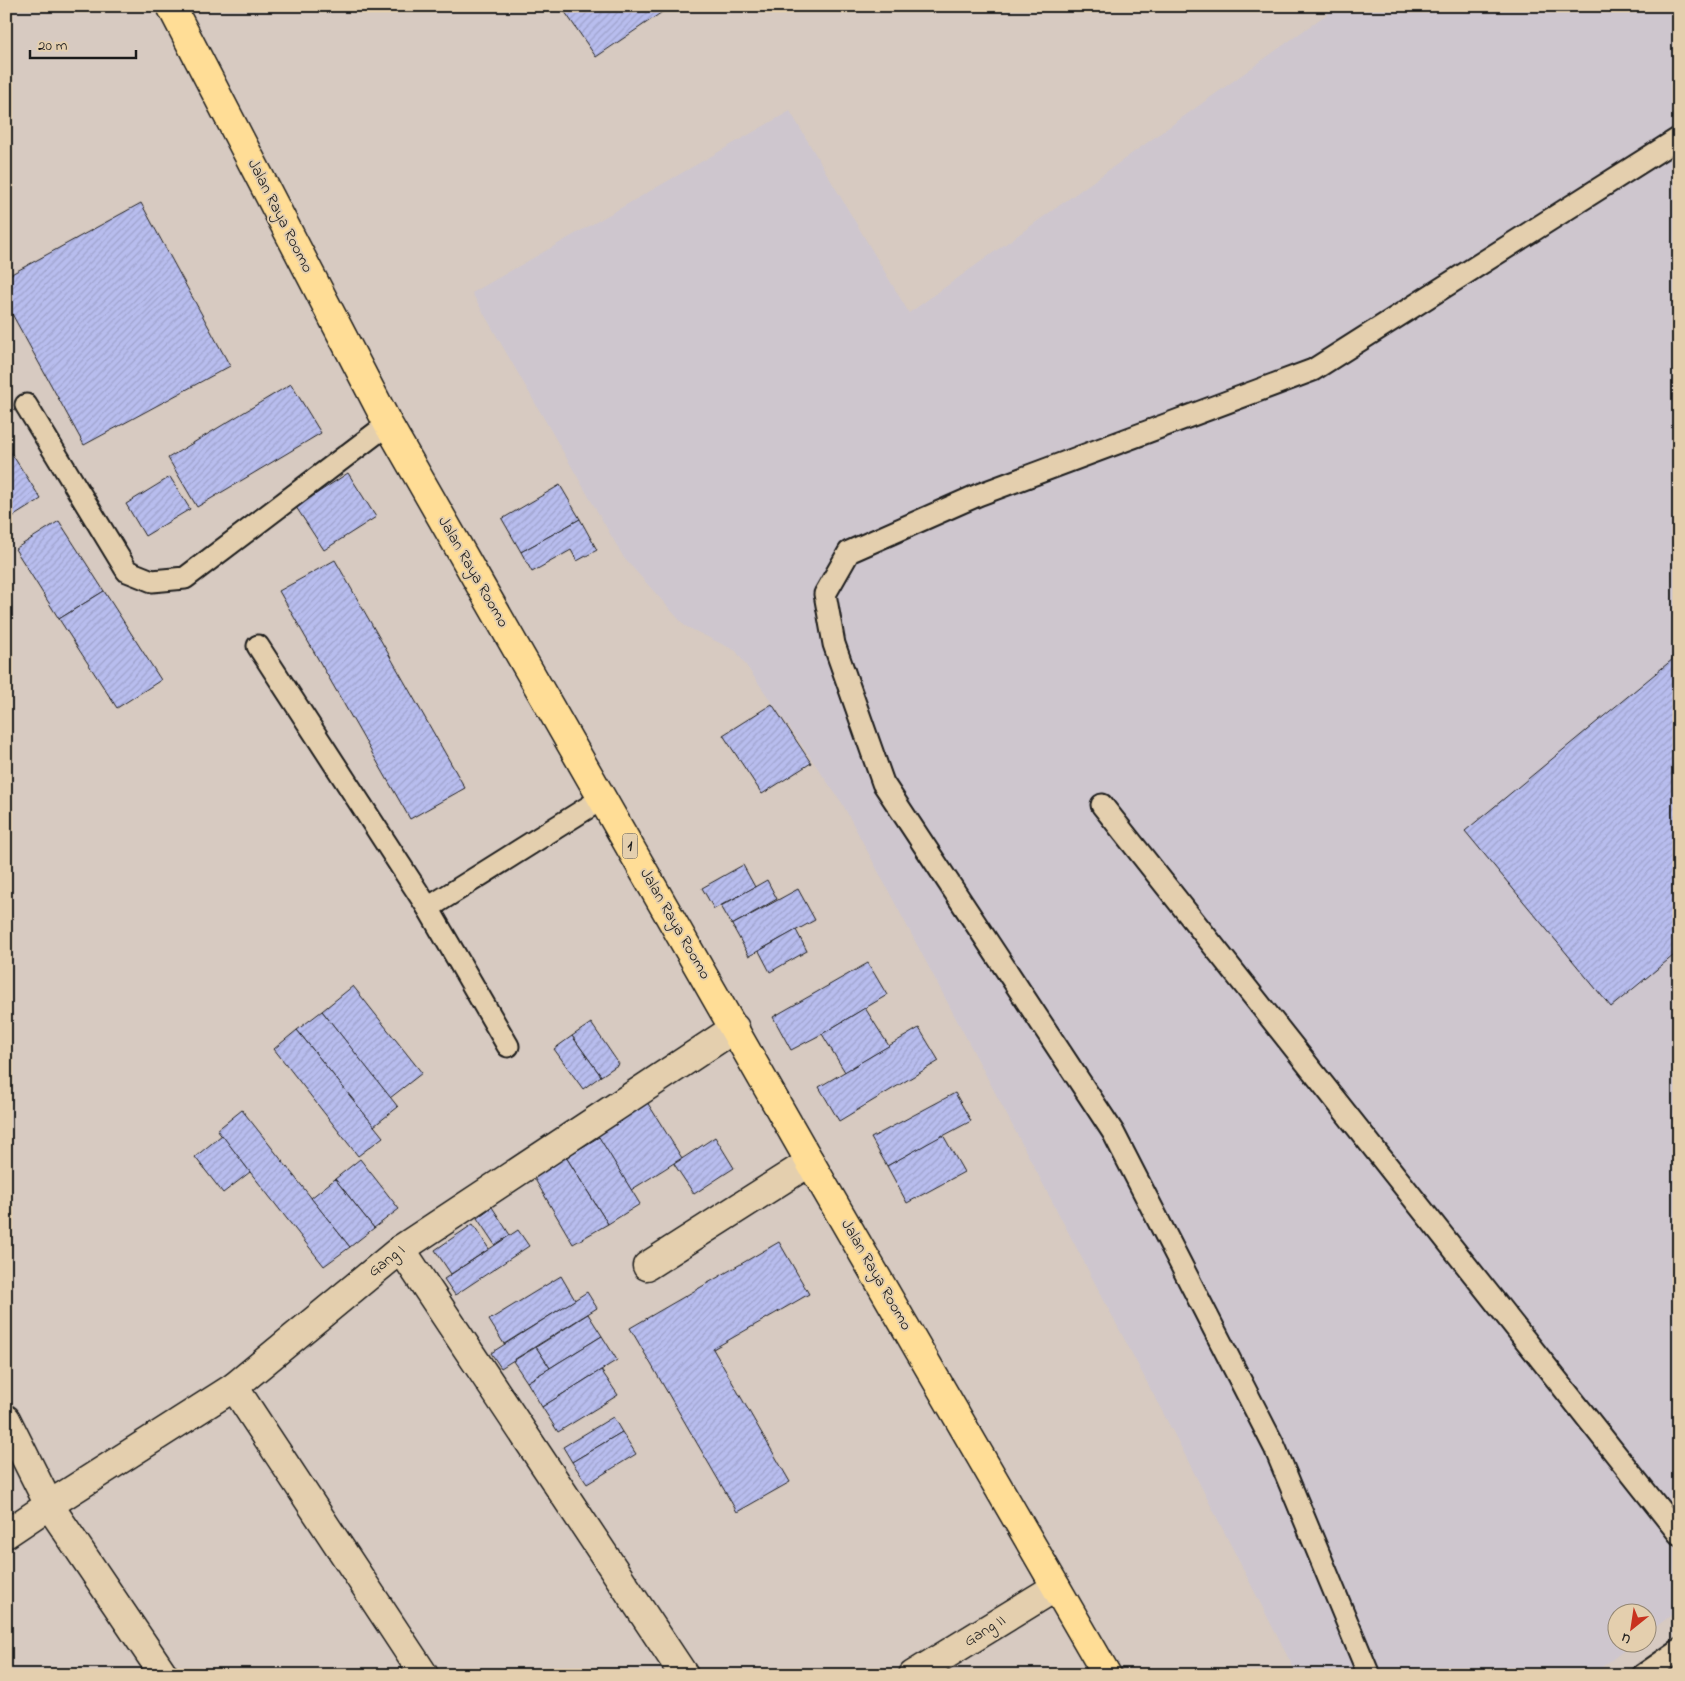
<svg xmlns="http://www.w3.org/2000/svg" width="1685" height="1681" font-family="'Indie Flower',sans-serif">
	<defs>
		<pattern id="building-hatch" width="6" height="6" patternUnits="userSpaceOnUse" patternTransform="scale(1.25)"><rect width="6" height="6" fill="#b8bdee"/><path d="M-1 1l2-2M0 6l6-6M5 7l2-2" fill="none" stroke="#9ea2cc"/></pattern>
	</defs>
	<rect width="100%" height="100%" fill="#d7cac1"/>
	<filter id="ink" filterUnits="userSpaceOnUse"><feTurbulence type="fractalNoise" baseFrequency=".02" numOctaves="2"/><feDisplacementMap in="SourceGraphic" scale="10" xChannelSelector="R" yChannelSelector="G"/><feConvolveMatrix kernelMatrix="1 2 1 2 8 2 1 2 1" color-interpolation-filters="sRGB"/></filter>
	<g filter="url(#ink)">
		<polygon fill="#cec6ce" points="1338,6 1679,6 1679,1609 1648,1633 1648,1614 1618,1614 1618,1644 1633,1644 1591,1675 1297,1675 1182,1449 978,1060 842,803 736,651 685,626 624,558 472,293 790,111 909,313"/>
		<g fill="url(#building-hatch)" stroke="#1c1c1c">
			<polygon points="573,6 671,6 596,57 565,12"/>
			<polygon points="141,203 230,366 84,445 6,303 6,277"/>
			<polygon points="291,384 321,433 197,507 168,458"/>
			<polygon points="6,445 41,499 6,521"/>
			<polygon points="348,473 376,517 324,550 296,507"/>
			<polygon points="170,477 190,509 145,536 126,504"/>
			<polygon points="560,485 580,519 521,552 502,519"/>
			<polygon points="580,519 597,550 577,561 571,550 532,572 521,552"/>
			<polygon points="59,521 104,591 59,619 15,549"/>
			<polygon points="335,560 465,788 410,819 279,591"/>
			<polygon points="104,591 161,680 117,708 59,619"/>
			<polygon points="1679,654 1679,951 1611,1007 1465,831"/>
			<polygon points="772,704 811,763 762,794 723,735"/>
			<polygon points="743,865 755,887 714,909 702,888"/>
			<polygon points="767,880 777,899 732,925 721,906"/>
			<polygon points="798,889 815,920 749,956 732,925"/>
			<polygon points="796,930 807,951 770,972 759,951"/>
			<polygon points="868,963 887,995 822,1034 791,1050 773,1017"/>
			<polygon points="353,986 422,1073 390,1098 322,1011"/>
			<polygon points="865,1008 889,1046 845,1072 822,1034"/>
			<polygon points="322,1011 398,1107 374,1126 297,1030"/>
			<polygon points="591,1023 619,1064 601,1076 572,1036"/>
			<polygon points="919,1028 939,1061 839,1121 819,1087"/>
			<polygon points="297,1030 383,1137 358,1156 274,1049"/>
			<polygon points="572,1036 601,1076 583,1089 554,1049"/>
			<polygon points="955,1093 971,1121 887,1166 871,1138"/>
			<polygon points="642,1094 682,1158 631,1190 591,1125"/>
			<polygon points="242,1110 350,1247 324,1266 217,1130"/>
			<polygon points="222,1135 250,1172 223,1193 195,1157"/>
			<polygon points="943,1135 964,1172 907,1203 887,1166"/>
			<polygon points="599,1137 640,1204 608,1224 566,1157"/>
			<polygon points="715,1137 734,1168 694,1194 674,1164"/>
			<polygon points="566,1157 608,1224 573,1244 533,1176"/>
			<polygon points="360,1159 399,1209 374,1228 335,1179"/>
			<polygon points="335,1179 374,1228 350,1247 311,1198"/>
			<polygon points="492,1207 510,1235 495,1245 477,1218"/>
			<polygon points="473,1224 489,1249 451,1274 435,1250"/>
			<polygon points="518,1230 529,1246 455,1295 444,1279"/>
			<polygon points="779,1242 809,1294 713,1349 790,1482 737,1512 630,1328"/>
			<polygon points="561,1276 575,1300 504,1344 489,1320"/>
			<polygon points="587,1292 597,1308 501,1368 491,1353"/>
			<polygon points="588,1314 602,1336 550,1368 536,1347"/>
			<polygon points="602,1336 617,1360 542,1407 527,1382"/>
			<polygon points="536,1347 550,1368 527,1382 513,1361"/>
			<polygon points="601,1370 618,1395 558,1432 542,1407"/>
			<polygon points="613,1417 622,1432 572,1462 563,1447"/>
			<polygon points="622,1432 636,1454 587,1484 572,1462"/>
		</g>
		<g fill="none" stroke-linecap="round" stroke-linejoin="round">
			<defs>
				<g id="service">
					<polyline points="26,405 127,571 152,581 185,578 388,424"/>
					<polyline points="258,646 428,908 508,1046"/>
					<polyline points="1102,805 1679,1534"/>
					<polyline points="428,908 603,798"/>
					<polyline points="1369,1675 1275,1448 1113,1132 883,783 834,644 825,594 849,552 978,495 1313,370 1679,138"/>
					<polyline points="1643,1675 1679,1650"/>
				</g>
				<g id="minor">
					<polyline points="401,1249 684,1675"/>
					<polyline points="647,1266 810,1162"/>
					<polyline points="234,1387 424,1675"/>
					<polyline points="6,1419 49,1505 164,1675"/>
					<polyline points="6,1534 49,1505 234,1387 401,1249 735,1028"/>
					<polyline points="913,1675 1056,1587"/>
				</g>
				<polyline id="trunk" points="171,6 388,424 810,1162 1107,1675"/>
			</defs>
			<use href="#service" stroke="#1c1c1c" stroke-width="25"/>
			<use href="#minor" stroke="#1c1c1c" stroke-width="31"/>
			<use href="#trunk" stroke="#1c1c1c" stroke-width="31"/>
			<use href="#service" stroke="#e4cfae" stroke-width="21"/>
			<use href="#minor" stroke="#e4cfae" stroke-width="28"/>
			<use href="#trunk" stroke="#ffdd96" stroke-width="28"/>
		</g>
	</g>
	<g text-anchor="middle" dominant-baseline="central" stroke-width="4" stroke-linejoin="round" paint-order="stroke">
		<rect fill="#e4cfae" stroke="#585248" stroke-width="1" x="622.5" y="833.5" width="15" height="25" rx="4"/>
		<g font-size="15" font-weight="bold" fill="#1c1c1c">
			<text x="630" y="846">1</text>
		</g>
		<g font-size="16" fill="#1c1c1c" stroke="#e4cfae">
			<text transform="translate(280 216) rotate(63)">Jalan Raya Roomo</text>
			<text transform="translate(473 572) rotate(60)">Jalan Raya Roomo</text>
			<text transform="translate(675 924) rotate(60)">Jalan Raya Roomo</text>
			<text transform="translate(387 1261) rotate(-38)">Gang I</text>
			<text transform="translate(876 1275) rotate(60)">Jalan Raya Roomo</text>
			<text transform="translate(985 1631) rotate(-32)">Gang II</text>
		</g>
	</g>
	<rect width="1685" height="1681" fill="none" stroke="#e4cfae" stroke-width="25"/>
	<rect x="12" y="12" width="1660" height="1656" fill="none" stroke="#1c1c1c" stroke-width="2" filter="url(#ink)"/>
	<g transform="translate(1632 1628) rotate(210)"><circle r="24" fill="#e4cfae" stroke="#948774"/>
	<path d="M0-4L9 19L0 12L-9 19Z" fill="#c8321e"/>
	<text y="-8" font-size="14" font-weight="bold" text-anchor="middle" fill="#1c1c1c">U</text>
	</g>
	<path d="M30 50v8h106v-8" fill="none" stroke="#1c1c1c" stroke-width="2.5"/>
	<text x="38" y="50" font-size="15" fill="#1c1c1c" stroke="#e4cfae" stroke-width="4" paint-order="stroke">20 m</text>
</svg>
